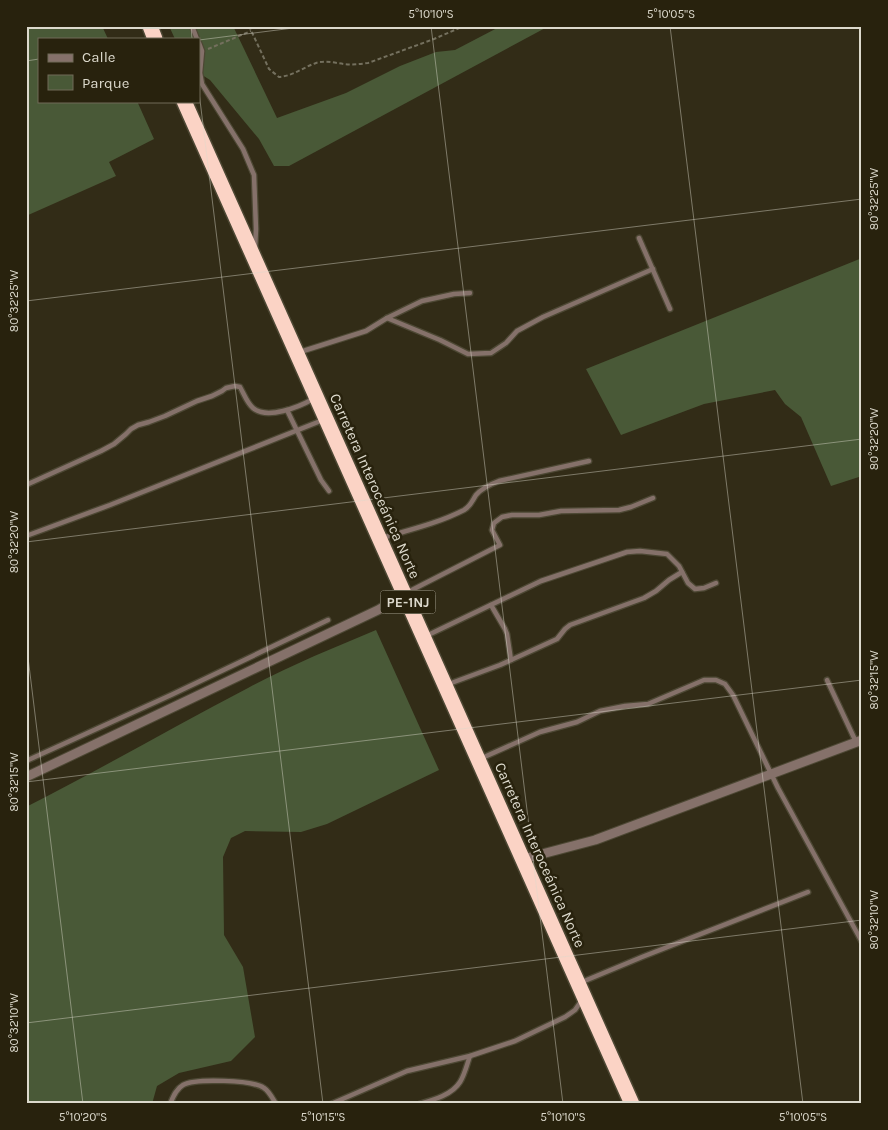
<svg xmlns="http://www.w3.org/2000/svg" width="888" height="1130" font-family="Karla,sans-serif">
	<rect width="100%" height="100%" fill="#322c17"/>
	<g fill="#495937">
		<polygon points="26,26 102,26 108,39 39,39 39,101 137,101 154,139 109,162 116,176 26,216"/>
		<polygon points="169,26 233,26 277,118 346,93 400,66 436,52 455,50 501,26 549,26 289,166 274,166 259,139 210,80 199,73 199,39 175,39"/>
		<polygon points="862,258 862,476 831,486 801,417 785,404 775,390 704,404 621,435 586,369"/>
		<path d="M376 630 439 770 327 824 301 832 245 831 231 838 223 857 224 935 243 967 255 1037 231 1061 179 1073 157 1086 152 1104H26V807C101 769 173 727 248 688 289 666 333 648 376 630Z"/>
	</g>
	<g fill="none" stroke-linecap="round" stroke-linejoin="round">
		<defs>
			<g id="lane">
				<polyline points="192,26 197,39"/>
				<polyline points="199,43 202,51 200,73 202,84 243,149 254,175 256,229 255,249"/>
				<polyline points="639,238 670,309"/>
				<polyline points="387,318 440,340 468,354 491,353 506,343 517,331 543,317 653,269"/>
				<polyline points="300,352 366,331 387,318 422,301 454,294 470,293"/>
				<polyline points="287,410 321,480 329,491"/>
				<path d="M26 485 101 451 114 444 126 434 131 429 138 425 149 422 165 416 197 401 212 396 222 391 226 388 235 386 240 387C244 394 247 403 253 408 267 420 299 407 313 399"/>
				<polyline points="26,536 110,505 323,420"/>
				<path d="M382 538C409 530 439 523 464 510 471 506 472 501 476 495 482 488 491 484 499 481L589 461"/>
				<polyline points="406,593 500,545 492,530 494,523 502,517 512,515 539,515 561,511 619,510 631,507 653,498"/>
				<polyline points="491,605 505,629 507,634 511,660"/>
				<polyline points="426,636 541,581 627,552 640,551 667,554 679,566 688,583 695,589 704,588 716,583"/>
				<polyline points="827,680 856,742"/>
				<polyline points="446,685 500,665 557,639 565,629 570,625 644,598 656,591 669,580 682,572"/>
				<polyline points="482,758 540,732 577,722 600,711 625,706 648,704 704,680 716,680 725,684 733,695 778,788 862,942"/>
				<polyline points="26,761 171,695 328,620"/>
				<polyline points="582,982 642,957 808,892"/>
				<path d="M170 1104C173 1097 176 1089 183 1085 195 1078 253 1080 264 1088 269 1091 273 1099 276 1104"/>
				<polyline points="331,1104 407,1071 470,1056 515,1041 565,1017 575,1010 582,1000"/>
				<path d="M419 1104C433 1100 452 1095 460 1082 465 1074 467 1064 470 1056"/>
			</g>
			<g id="street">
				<polyline points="26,777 378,610 405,594"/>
				<polyline points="523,859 595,840 862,740"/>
			</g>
			<g id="highway">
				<polyline points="150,26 155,39"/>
				<polyline points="184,101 632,1104"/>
			</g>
		</defs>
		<use href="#lane" stroke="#4d4834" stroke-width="7"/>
		<use href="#street" stroke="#4d4834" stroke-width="11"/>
		<use href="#highway" stroke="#4d4834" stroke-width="18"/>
		<g stroke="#74705e" stroke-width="2" stroke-dasharray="4 2.5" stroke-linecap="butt">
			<path d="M249 26 269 69 279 77C293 76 304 67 316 63 326 60 335 63 344 64 352 65 360 64 368 63L434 39 464 26"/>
			<polyline points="208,49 251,31"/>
		</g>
		<use href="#lane" stroke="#85716a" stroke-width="4.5"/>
		<use href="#street" stroke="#85716a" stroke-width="9"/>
		<use href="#highway" stroke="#fbd3c5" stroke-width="15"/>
	</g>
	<path fill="none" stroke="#dcd9cc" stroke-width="1" stroke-opacity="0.45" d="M191 26 192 39M431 26 563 1104M670 26 803 1104M199 40 309 26M26 61 39 59M199 92 323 1104M26 301 862 199M26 542 862 439M26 641 83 1104M26 782 862 680M26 1023 862 920"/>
	<g text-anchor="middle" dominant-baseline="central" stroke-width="5" stroke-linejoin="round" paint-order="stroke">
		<rect fill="#28220d" stroke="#a6a293" stroke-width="1" x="380.5" y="590.5" width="55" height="23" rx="4"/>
		<g font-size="14" font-weight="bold" fill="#dcd9cc">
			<text x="408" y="602">PE-1NJ</text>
		</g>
		<g font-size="15" fill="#dcd9cc" stroke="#28220d">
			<text transform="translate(375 486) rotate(66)">Carretera Interoceánica Norte</text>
			<text transform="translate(540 855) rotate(66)">Carretera Interoceánica Norte</text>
		</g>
	</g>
	<rect width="888" height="1130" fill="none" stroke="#28220d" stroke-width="55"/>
	<rect x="38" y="38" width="162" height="65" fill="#28220d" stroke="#706b59"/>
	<rect x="48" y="54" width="25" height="8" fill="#85716a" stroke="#706b59"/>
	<text x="82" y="62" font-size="15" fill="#dcd9cc">Calle</text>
	<rect x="48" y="75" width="25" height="15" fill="#495937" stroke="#706b59"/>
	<text x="82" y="88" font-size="15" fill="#dcd9cc">Parque</text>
	<rect x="28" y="28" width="832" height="1074" fill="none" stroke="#dcd9cc" stroke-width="2"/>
	<g font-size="12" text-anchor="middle" fill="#dcd9cc">
		<text x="431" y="18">5°10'10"S</text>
		<text x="671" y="18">5°10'05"S</text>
		<text transform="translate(874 199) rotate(-90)" y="4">80°32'25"W</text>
		<text transform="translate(14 301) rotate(-90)" y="4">80°32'25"W</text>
		<text transform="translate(874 439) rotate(-90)" y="4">80°32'20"W</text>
		<text transform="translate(14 542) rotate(-90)" y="4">80°32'20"W</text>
		<text transform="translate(874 680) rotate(-90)" y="4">80°32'15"W</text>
		<text transform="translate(14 782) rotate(-90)" y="4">80°32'15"W</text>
		<text transform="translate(874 920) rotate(-90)" y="4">80°32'10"W</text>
		<text transform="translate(14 1023) rotate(-90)" y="4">80°32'10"W</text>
		<text x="83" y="1121">5°10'20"S</text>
		<text x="323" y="1121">5°10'15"S</text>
		<text x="563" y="1121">5°10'10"S</text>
		<text x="803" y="1121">5°10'05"S</text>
	</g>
</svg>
